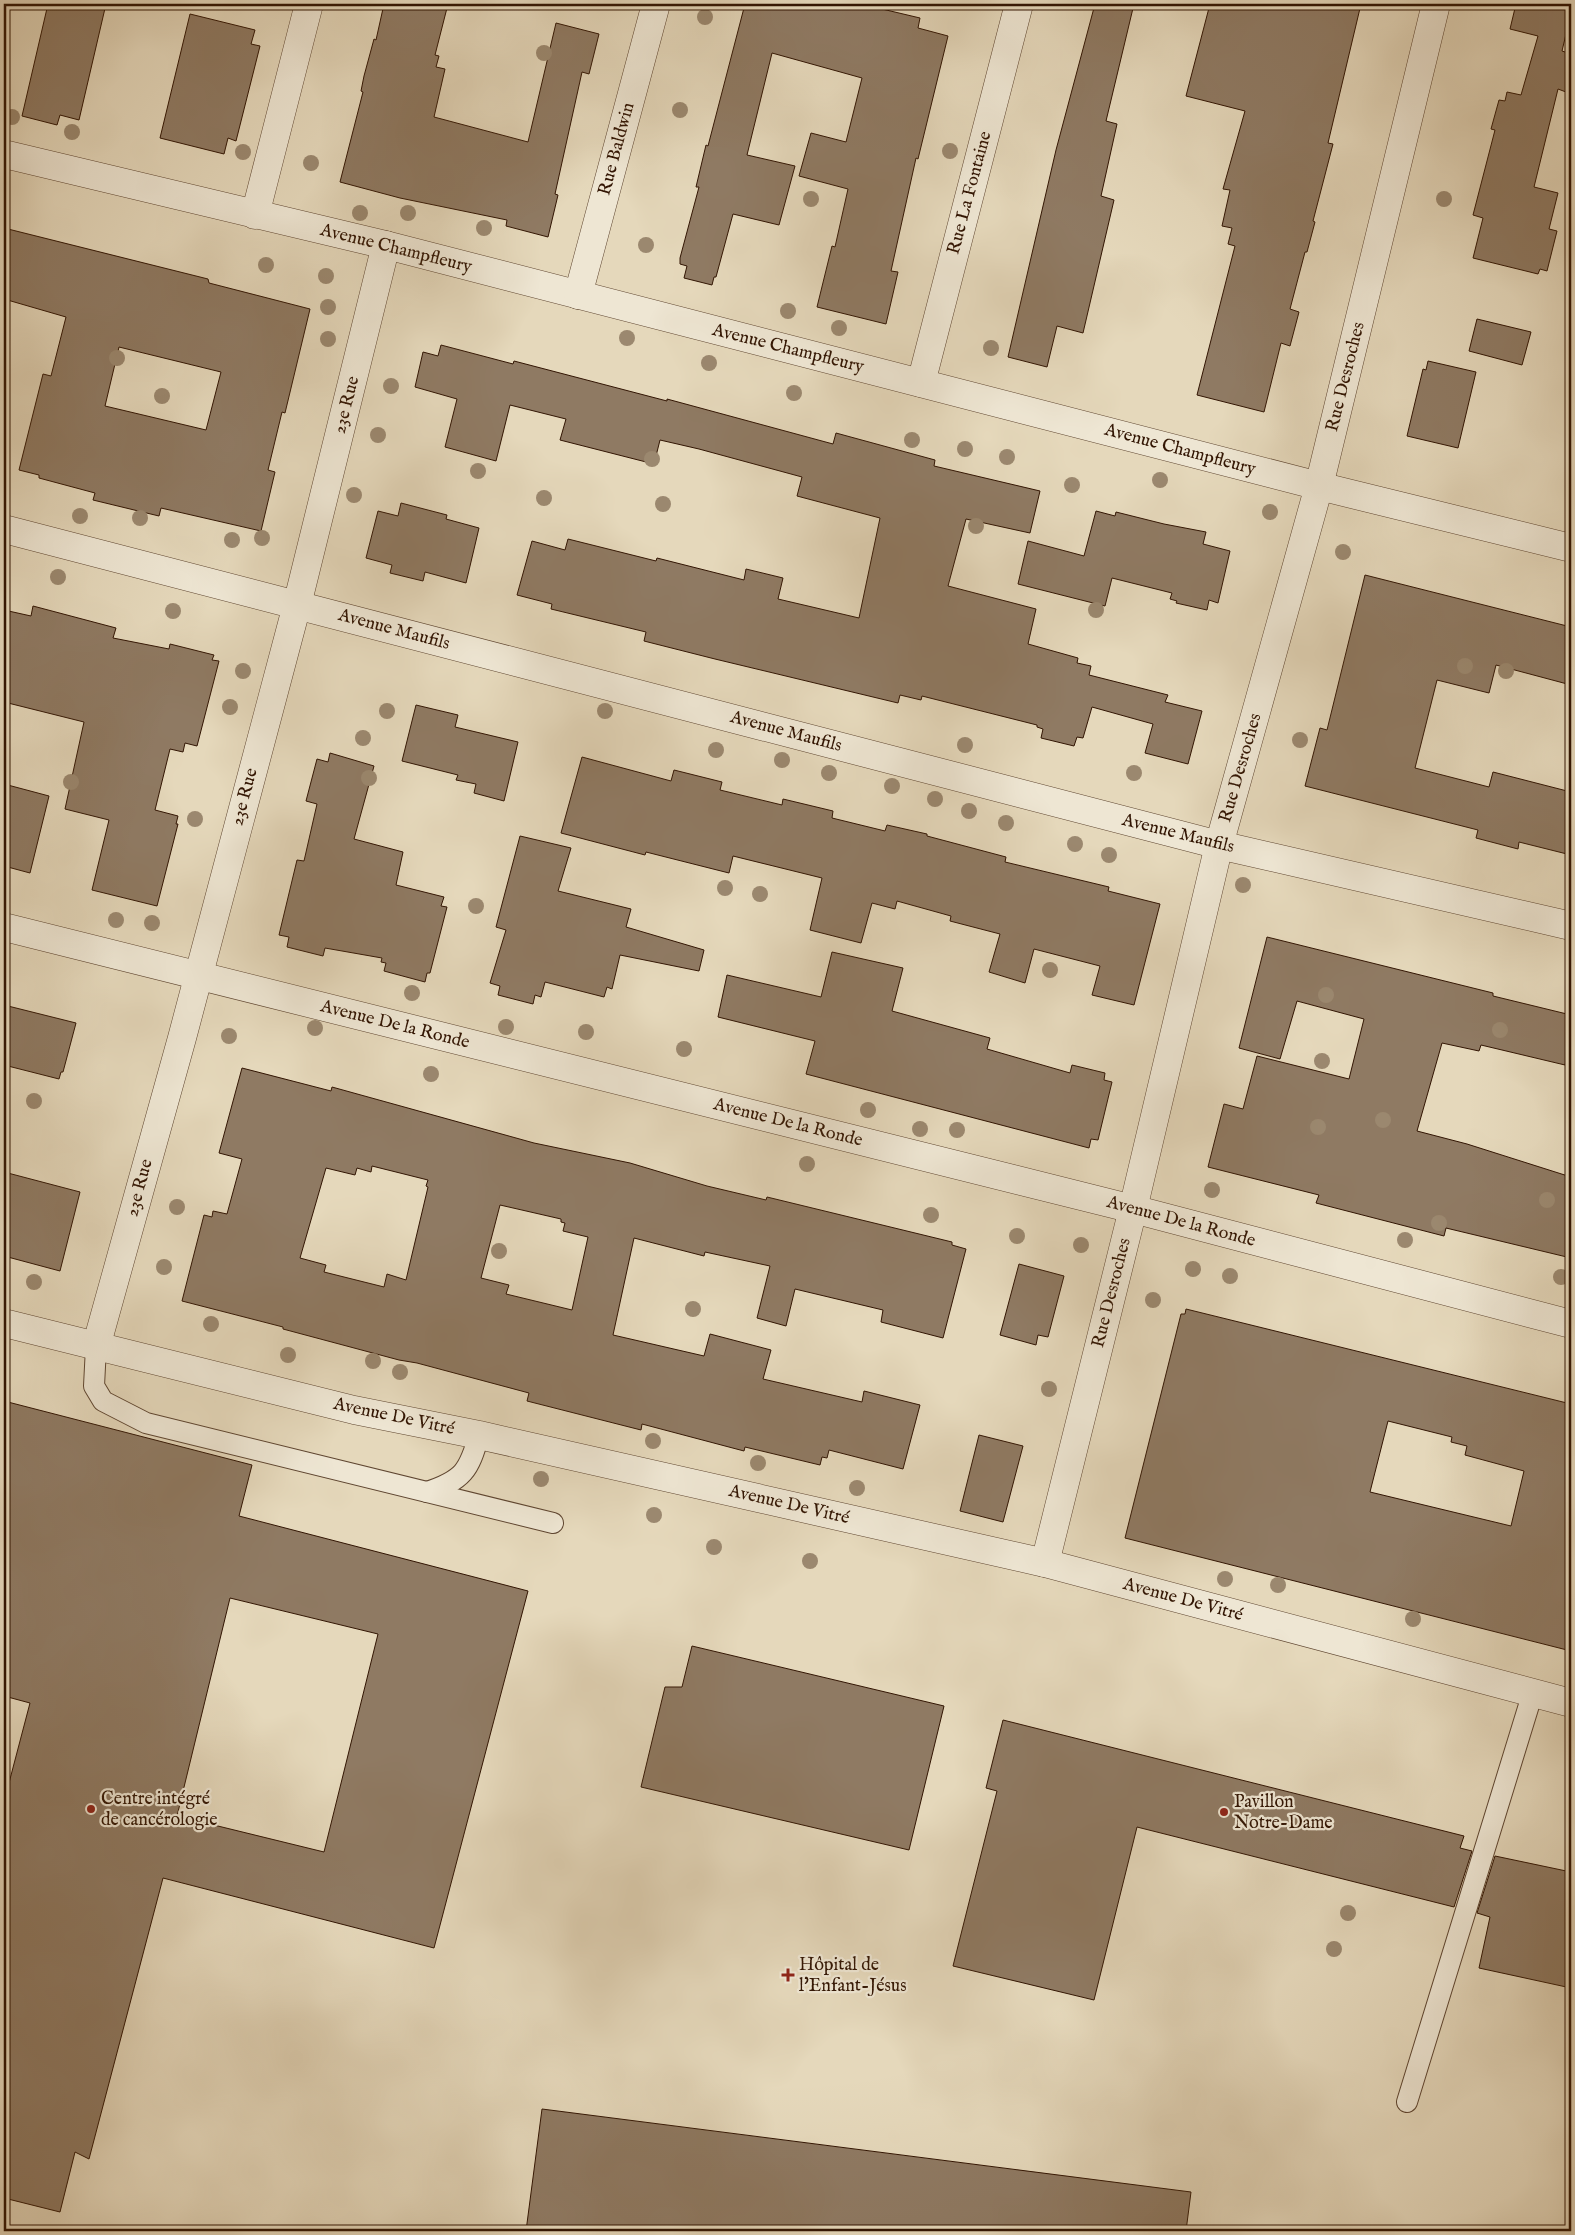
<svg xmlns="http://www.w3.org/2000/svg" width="1575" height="2235" font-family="'IM FELL English',serif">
	<rect width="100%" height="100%" fill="#e5d8bb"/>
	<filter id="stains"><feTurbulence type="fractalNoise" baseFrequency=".004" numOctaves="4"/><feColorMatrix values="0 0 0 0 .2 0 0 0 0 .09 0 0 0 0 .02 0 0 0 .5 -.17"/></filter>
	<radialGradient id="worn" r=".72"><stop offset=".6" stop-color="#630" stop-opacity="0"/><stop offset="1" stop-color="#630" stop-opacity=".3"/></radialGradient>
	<g fill="#8f7a63" stroke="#321503" fill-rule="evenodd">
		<polygon points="48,4 106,4 79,120 60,115 57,125 22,116"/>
		<polygon points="384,4 448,4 435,55 439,56 436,67 445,69 434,117 528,142 556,23 599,34 589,74 582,72 555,194 558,195 548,237 506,226 507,220 400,198 340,182 363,92 361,91 364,76 374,39 376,40"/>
		<polygon points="745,4 861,4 920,18 918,28 948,36 918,159 916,158 891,271 898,272 886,324 817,307 832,246 835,247 848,189 799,176 811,133 846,142 862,78 772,53 747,155 795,166 779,225 733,214 716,277 714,277 712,285 684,278 687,266 680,264 680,258 699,187 696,187 706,145 708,146"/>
		<polygon points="1095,4 1134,4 1106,121 1117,124 1101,196 1114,200 1083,333 1057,326 1047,367 1008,357 1056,150"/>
		<polygon points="1210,4 1361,4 1328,143 1333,144 1313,221 1315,222 1307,252 1305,252 1290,309 1299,312 1290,346 1281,343 1264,412 1197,395 1235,246 1228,244 1232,228 1222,226 1230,190 1223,189 1245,111 1186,96"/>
		<polygon points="1516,4 1571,4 1571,13 1562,51 1571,54 1571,72 1566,92 1558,89 1534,187 1558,193 1549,229 1557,231 1547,271 1540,269 1538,274 1473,258 1483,218 1473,215 1495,130 1491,129 1499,100 1505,101 1507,92 1521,95 1538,36 1510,29"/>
		<polygon points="190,14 255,30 251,44 260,46 236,141 228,138 224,154 160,138"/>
		<path d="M4 228 208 279 209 283 310 309 285 413 282 412 268 470 275 472 261 531 161 508 159 516 93 500 95 493 39 478V475L19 470 43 374 51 376 66 317 4 299ZM119 347 221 372 206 430 105 406Z"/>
		<polygon points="1477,319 1531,332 1522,365 1469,351"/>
		<polygon points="441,345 513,364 514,361 667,401 667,399 833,444 836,433 935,460 934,466 1040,491 1030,533 966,519 948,586 1036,609 1028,644 1078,658 1077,663 1091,666 1089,675 1168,695 1165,702 1202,711 1188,764 1145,753 1153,724 1092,707 1083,738 1077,737 1074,746 1041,738 1043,729 1037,727 1037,725 922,696 921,700 900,695 898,703 715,659 644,641 646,632 551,609 552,604 517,595 532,541 565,550 568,539 656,561 657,558 744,580 746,569 783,578 778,599 859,618 880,518 797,496 802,477 699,449 660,440 654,464 560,440 566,419 510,405 496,461 445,447 457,399 415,387 423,352 438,356"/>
		<polygon points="1428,361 1476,372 1458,448 1407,436 1423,369 1426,370"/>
		<polygon points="401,503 447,515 446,519 479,528 466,583 425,572 423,581 390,573 392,565 366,558 378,511 398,516"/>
		<polygon points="1096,511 1115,516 1116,512 1164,524 1206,532 1203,544 1230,551 1218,603 1209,600 1207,610 1176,603 1177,601 1170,599 1172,593 1112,578 1105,606 1018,584 1028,541 1084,556"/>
		<polygon points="1365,575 1571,627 1571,685 1496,665 1489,693 1437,680 1415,768 1489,787 1493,772 1571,792 1571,855 1519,842 1518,849 1476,838 1478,830 1305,786 1320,728 1327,730"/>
		<polygon points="33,606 116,628 113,638 169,649 170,644 214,655 212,660 219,661 197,746 185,743 183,752 170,749 155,810 178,816 176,824 178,824 157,906 92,890 109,820 65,809 84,722 4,702 4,610 31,616"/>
		<polygon points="416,705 458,715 455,727 518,742 504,801 474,793 476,784 456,780 458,775 402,761"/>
		<polygon points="330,753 374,766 354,839 403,852 396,885 444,897 441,906 447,907 430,973 427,973 425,982 384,971 386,963 381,962 382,958 325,948 323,956 287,947 289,937 279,935 297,860 304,861 317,804 306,801 317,759 328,762"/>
		<polygon points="582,757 671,781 674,770 722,782 720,790 782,805 783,799 833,811 832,818 885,831 887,825 927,834 927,836 1006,857 1005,862 1109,887 1108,891 1160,904 1134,1005 1092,995 1100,966 1034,949 1025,983 989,972 1000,934 950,921 951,916 897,901 895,909 872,903 861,943 810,930 822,878 733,856 729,873 646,852 645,855 561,833"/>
		<polygon points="4,784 49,796 30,873 4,866"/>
		<polygon points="520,836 571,848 558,891 631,909 626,927 704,950 699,971 620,955 612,989 607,987 604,997 545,982 541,997 535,995 533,1004 498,995 500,986 490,983 506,930 496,927"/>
		<polygon points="1267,937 1493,993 1493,996 1571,1015 1571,1040 1565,1065 1481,1045 1479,1051 1442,1043 1417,1131 1467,1144 1571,1177 1571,1258 1446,1228 1444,1236 1316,1203 1319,1195 1208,1167 1224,1104 1243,1109 1257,1056 1349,1079 1364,1019 1297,1001 1280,1059 1239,1048"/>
		<polygon points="832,952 903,968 892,1011 990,1038 987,1049 1070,1073 1072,1065 1105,1073 1104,1080 1112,1082 1098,1140 1091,1139 1089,1148 806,1074 815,1041 718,1017 727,975 821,997"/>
		<polygon points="8,1006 76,1023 63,1072 61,1072 59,1079 4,1065 4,1023"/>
		<path d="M242 1068 331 1091 332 1087 534 1143 630 1163 707 1186 766 1200 767 1197 952 1242V1245L966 1249 943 1338 881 1322 883 1310 795 1289 786 1326 757 1318 770 1266 705 1252 704 1256 634 1238 613 1335 704 1356 710 1334 771 1350 763 1379 862 1402 864 1391 920 1405 903 1469 829 1450 827 1458 822 1457 820 1465 745 1447 744 1451 642 1424 641 1430 527 1401 529 1393 417 1363 399 1360 283 1329V1327L182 1301 204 1215 212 1217 213 1211 227 1214 242 1159 219 1153ZM372 1166 428 1180 426 1186 428 1187 406 1280 387 1274 384 1287 324 1272 326 1265 300 1258 326 1168 355 1175 357 1168 371 1172ZM500 1205 561 1219V1222L565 1223 563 1231 588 1237 572 1310 506 1294 509 1285 481 1278Z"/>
		<polygon points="4,1172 80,1192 60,1271 4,1256"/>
		<polygon points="1019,1264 1064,1276 1048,1337 1038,1335 1036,1345 1000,1335"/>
		<path d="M1186 1309 1571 1404V1651L1125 1538 1181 1314H1185ZM1388 1421 1452 1437 1451 1442 1467 1446 1465 1455 1524 1471 1511 1526 1370 1492Z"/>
		<path d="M4 1401 252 1465 239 1516 528 1591 434 1948 163 1878 89 2159 75 2152 60 2212 4 2198V1802L30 1703 4 1696ZM230 1598 378 1634 324 1852 177 1816Z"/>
		<polygon points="979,1435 1023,1446 1003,1522 960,1511"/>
		<polygon points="692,1646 944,1706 909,1850 641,1787 665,1687 682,1687"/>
		<polygon points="1003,1720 1464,1836 1460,1848 1472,1851 1454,1907 1137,1827 1094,2000 953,1966 997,1791 986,1788"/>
		<polygon points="1495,1856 1571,1872 1571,1988 1479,1968 1490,1917 1477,1913"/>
		<polygon points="542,2109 1191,2192 1186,2231 526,2231"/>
	</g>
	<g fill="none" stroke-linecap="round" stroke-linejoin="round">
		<defs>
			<g id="lane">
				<polyline points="96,1347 94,1386 103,1401 146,1423 553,1523"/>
				<path d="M427 1492C463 1480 469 1471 479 1435"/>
				<polyline points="1407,2102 1533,1692"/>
			</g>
			<g id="street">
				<polyline points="4,154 386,245 1319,486 1571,548"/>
				<polyline points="255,215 309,4"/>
				<polyline points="578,295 656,4"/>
				<polyline points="921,383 1019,4"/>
				<polyline points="4,529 1219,845 1571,926"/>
				<polyline points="4,927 1133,1209 1571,1324"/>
				<polyline points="4,1323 354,1410 479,1435 1045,1563 1571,1703"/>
				<polyline points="96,1347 182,1038 297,605 386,245"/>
				<polyline points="1045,1563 1133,1209 1219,845 1319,486 1436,4"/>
			</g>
		</defs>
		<use href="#lane" stroke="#5f4631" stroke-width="22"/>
		<use href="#street" stroke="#5f4631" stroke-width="29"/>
		<use href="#lane" stroke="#eee6d3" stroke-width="20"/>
		<use href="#street" stroke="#eee6d3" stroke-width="28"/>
	</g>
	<g fill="#9b886f">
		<circle cx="705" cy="17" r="8"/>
		<circle cx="544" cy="53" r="8"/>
		<circle cx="680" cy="110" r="8"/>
		<circle cx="12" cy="117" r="8"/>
		<circle cx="72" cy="132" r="8"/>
		<circle cx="950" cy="151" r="8"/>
		<circle cx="243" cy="152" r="8"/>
		<circle cx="311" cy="163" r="8"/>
		<circle cx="811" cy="199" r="8"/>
		<circle cx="1444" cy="199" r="8"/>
		<circle cx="360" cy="213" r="8"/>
		<circle cx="408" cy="213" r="8"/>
		<circle cx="484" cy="228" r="8"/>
		<circle cx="646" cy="245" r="8"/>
		<circle cx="266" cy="265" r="8"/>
		<circle cx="326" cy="276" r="8"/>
		<circle cx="328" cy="307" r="8"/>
		<circle cx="788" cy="311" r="8"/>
		<circle cx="839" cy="328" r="8"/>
		<circle cx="627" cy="338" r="8"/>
		<circle cx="328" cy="339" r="8"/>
		<circle cx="991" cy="348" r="8"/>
		<circle cx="117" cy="358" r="8"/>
		<circle cx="709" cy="363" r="8"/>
		<circle cx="391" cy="386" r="8"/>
		<circle cx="794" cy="393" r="8"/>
		<circle cx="162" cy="396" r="8"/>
		<circle cx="378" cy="435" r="8"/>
		<circle cx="912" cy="440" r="8"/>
		<circle cx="965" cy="449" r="8"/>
		<circle cx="1007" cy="457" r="8"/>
		<circle cx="652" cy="459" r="8"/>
		<circle cx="478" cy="471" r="8"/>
		<circle cx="1160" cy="480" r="8"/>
		<circle cx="1072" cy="485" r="8"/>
		<circle cx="354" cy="495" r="8"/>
		<circle cx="544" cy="498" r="8"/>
		<circle cx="663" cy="504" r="8"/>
		<circle cx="1270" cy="512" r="8"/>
		<circle cx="80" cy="516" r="8"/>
		<circle cx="140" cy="518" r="8"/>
		<circle cx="976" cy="526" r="8"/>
		<circle cx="262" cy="538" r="8"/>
		<circle cx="232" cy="540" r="8"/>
		<circle cx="1343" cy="552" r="8"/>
		<circle cx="58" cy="577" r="8"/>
		<circle cx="1096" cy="610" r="8"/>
		<circle cx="173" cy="611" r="8"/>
		<circle cx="1465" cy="666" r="8"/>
		<circle cx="243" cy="671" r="8"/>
		<circle cx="1506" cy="671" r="8"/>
		<circle cx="230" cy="707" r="8"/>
		<circle cx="387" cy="711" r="8"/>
		<circle cx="605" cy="711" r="8"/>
		<circle cx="363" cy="738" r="8"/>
		<circle cx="1300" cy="740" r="8"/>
		<circle cx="965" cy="745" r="8"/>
		<circle cx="716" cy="750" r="8"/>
		<circle cx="782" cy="760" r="8"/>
		<circle cx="829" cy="773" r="8"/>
		<circle cx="1134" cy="773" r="8"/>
		<circle cx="369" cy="778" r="8"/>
		<circle cx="71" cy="782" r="8"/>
		<circle cx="892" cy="786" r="8"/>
		<circle cx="935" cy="799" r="8"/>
		<circle cx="969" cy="811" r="8"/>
		<circle cx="195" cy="819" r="8"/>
		<circle cx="1006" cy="823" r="8"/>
		<circle cx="1075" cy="844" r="8"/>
		<circle cx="1109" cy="855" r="8"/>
		<circle cx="1243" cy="885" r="8"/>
		<circle cx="725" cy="888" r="8"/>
		<circle cx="760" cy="894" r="8"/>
		<circle cx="476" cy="906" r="8"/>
		<circle cx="116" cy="920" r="8"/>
		<circle cx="152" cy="923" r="8"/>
		<circle cx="1050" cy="970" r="8"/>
		<circle cx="412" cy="993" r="8"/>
		<circle cx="1326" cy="995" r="8"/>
		<circle cx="506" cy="1027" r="8"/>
		<circle cx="315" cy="1028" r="8"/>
		<circle cx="1500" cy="1030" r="8"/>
		<circle cx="586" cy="1032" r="8"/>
		<circle cx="229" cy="1036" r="8"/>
		<circle cx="684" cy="1049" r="8"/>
		<circle cx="1322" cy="1061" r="8"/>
		<circle cx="431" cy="1074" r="8"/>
		<circle cx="34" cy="1101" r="8"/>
		<circle cx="868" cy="1110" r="8"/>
		<circle cx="1383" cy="1120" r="8"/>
		<circle cx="1318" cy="1127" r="8"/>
		<circle cx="920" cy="1129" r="8"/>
		<circle cx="957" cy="1130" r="8"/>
		<circle cx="807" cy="1164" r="8"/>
		<circle cx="1212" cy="1190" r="8"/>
		<circle cx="1547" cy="1200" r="8"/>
		<circle cx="177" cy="1207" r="8"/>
		<circle cx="931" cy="1215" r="8"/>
		<circle cx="1439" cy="1223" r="8"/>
		<circle cx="1017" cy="1236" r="8"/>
		<circle cx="1405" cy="1240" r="8"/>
		<circle cx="1081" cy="1245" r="8"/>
		<circle cx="499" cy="1251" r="8"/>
		<circle cx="164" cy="1267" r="8"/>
		<circle cx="1193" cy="1269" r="8"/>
		<circle cx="1230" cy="1276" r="8"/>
		<circle cx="1561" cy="1277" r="8"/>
		<circle cx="34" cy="1282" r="8"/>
		<circle cx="1153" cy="1300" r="8"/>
		<circle cx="693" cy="1309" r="8"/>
		<circle cx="211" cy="1324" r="8"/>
		<circle cx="288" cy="1355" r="8"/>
		<circle cx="373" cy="1361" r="8"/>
		<circle cx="400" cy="1372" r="8"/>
		<circle cx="1049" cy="1389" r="8"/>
		<circle cx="653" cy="1441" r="8"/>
		<circle cx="758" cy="1463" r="8"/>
		<circle cx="541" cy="1479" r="8"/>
		<circle cx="857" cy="1488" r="8"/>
		<circle cx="654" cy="1515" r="8"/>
		<circle cx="714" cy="1547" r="8"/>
		<circle cx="810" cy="1561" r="8"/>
		<circle cx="1225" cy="1579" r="8"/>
		<circle cx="1278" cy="1585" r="8"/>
		<circle cx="1413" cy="1619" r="8"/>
		<circle cx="1348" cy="1913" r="8"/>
		<circle cx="1334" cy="1949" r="8"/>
	</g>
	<g fill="#8f2418" stroke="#eee6d3" stroke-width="2">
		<circle cx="91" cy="1809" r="5"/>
		<circle cx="1224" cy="1812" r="5"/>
		<path d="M785.5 1967.5h5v5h5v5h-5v5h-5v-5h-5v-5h5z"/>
	</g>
	<g text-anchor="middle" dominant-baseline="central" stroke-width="4.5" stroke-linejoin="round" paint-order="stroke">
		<g font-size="18" fill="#321503" stroke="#eee6d3">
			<text transform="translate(617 149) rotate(-75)">Rue Baldwin</text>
			<text transform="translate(970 193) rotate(-75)">Rue La Fontaine</text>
			<text transform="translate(396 249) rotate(14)">Avenue Champfleury</text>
			<text transform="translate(788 349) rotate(14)">Avenue Champfleury</text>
			<text transform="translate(1346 377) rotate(-76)">Rue Desroches</text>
			<text transform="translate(347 405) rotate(-76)">23e Rue</text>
			<text transform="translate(1180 450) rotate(15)">Avenue Champfleury</text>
			<text transform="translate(394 630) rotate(15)">Avenue Maufils</text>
			<text transform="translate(786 732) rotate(15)">Avenue Maufils</text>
			<text transform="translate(1241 768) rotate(-74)">Rue Desroches</text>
			<text transform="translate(245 797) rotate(-75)">23e Rue</text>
			<text transform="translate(1178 834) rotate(14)">Avenue Maufils</text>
			<text transform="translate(395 1025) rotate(14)">Avenue De la Ronde</text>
			<text transform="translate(788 1123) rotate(14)">Avenue De la Ronde</text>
			<text transform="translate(140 1188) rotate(-75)">23e Rue</text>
			<text transform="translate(1181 1222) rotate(15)">Avenue De la Ronde</text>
			<text transform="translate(1112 1293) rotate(-76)">Rue Desroches</text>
			<text transform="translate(394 1417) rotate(12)">Avenue De Vitré</text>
			<text transform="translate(789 1505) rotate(13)">Avenue De Vitré</text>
			<text transform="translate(1183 1600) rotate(15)">Avenue De Vitré</text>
		</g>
		<g font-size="18" fill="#321503" stroke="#eee6d3" text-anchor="start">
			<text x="101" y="1799">Centre intégré<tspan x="101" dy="21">de cancérologie</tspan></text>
			<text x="1234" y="1802">Pavillon<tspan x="1234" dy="21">Notre-Dame</tspan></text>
			<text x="799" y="1965">Hôpital de<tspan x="799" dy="21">l'Enfant-Jésus</tspan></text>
		</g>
	</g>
	<rect width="1575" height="2235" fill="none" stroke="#e5d8bb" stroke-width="20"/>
	<rect x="5" y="5" width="1565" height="2225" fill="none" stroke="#321503" stroke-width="2.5"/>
	<rect x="10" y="10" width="1555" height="2215" fill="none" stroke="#321503"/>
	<rect width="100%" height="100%" filter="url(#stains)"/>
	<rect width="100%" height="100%" fill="url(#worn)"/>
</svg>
